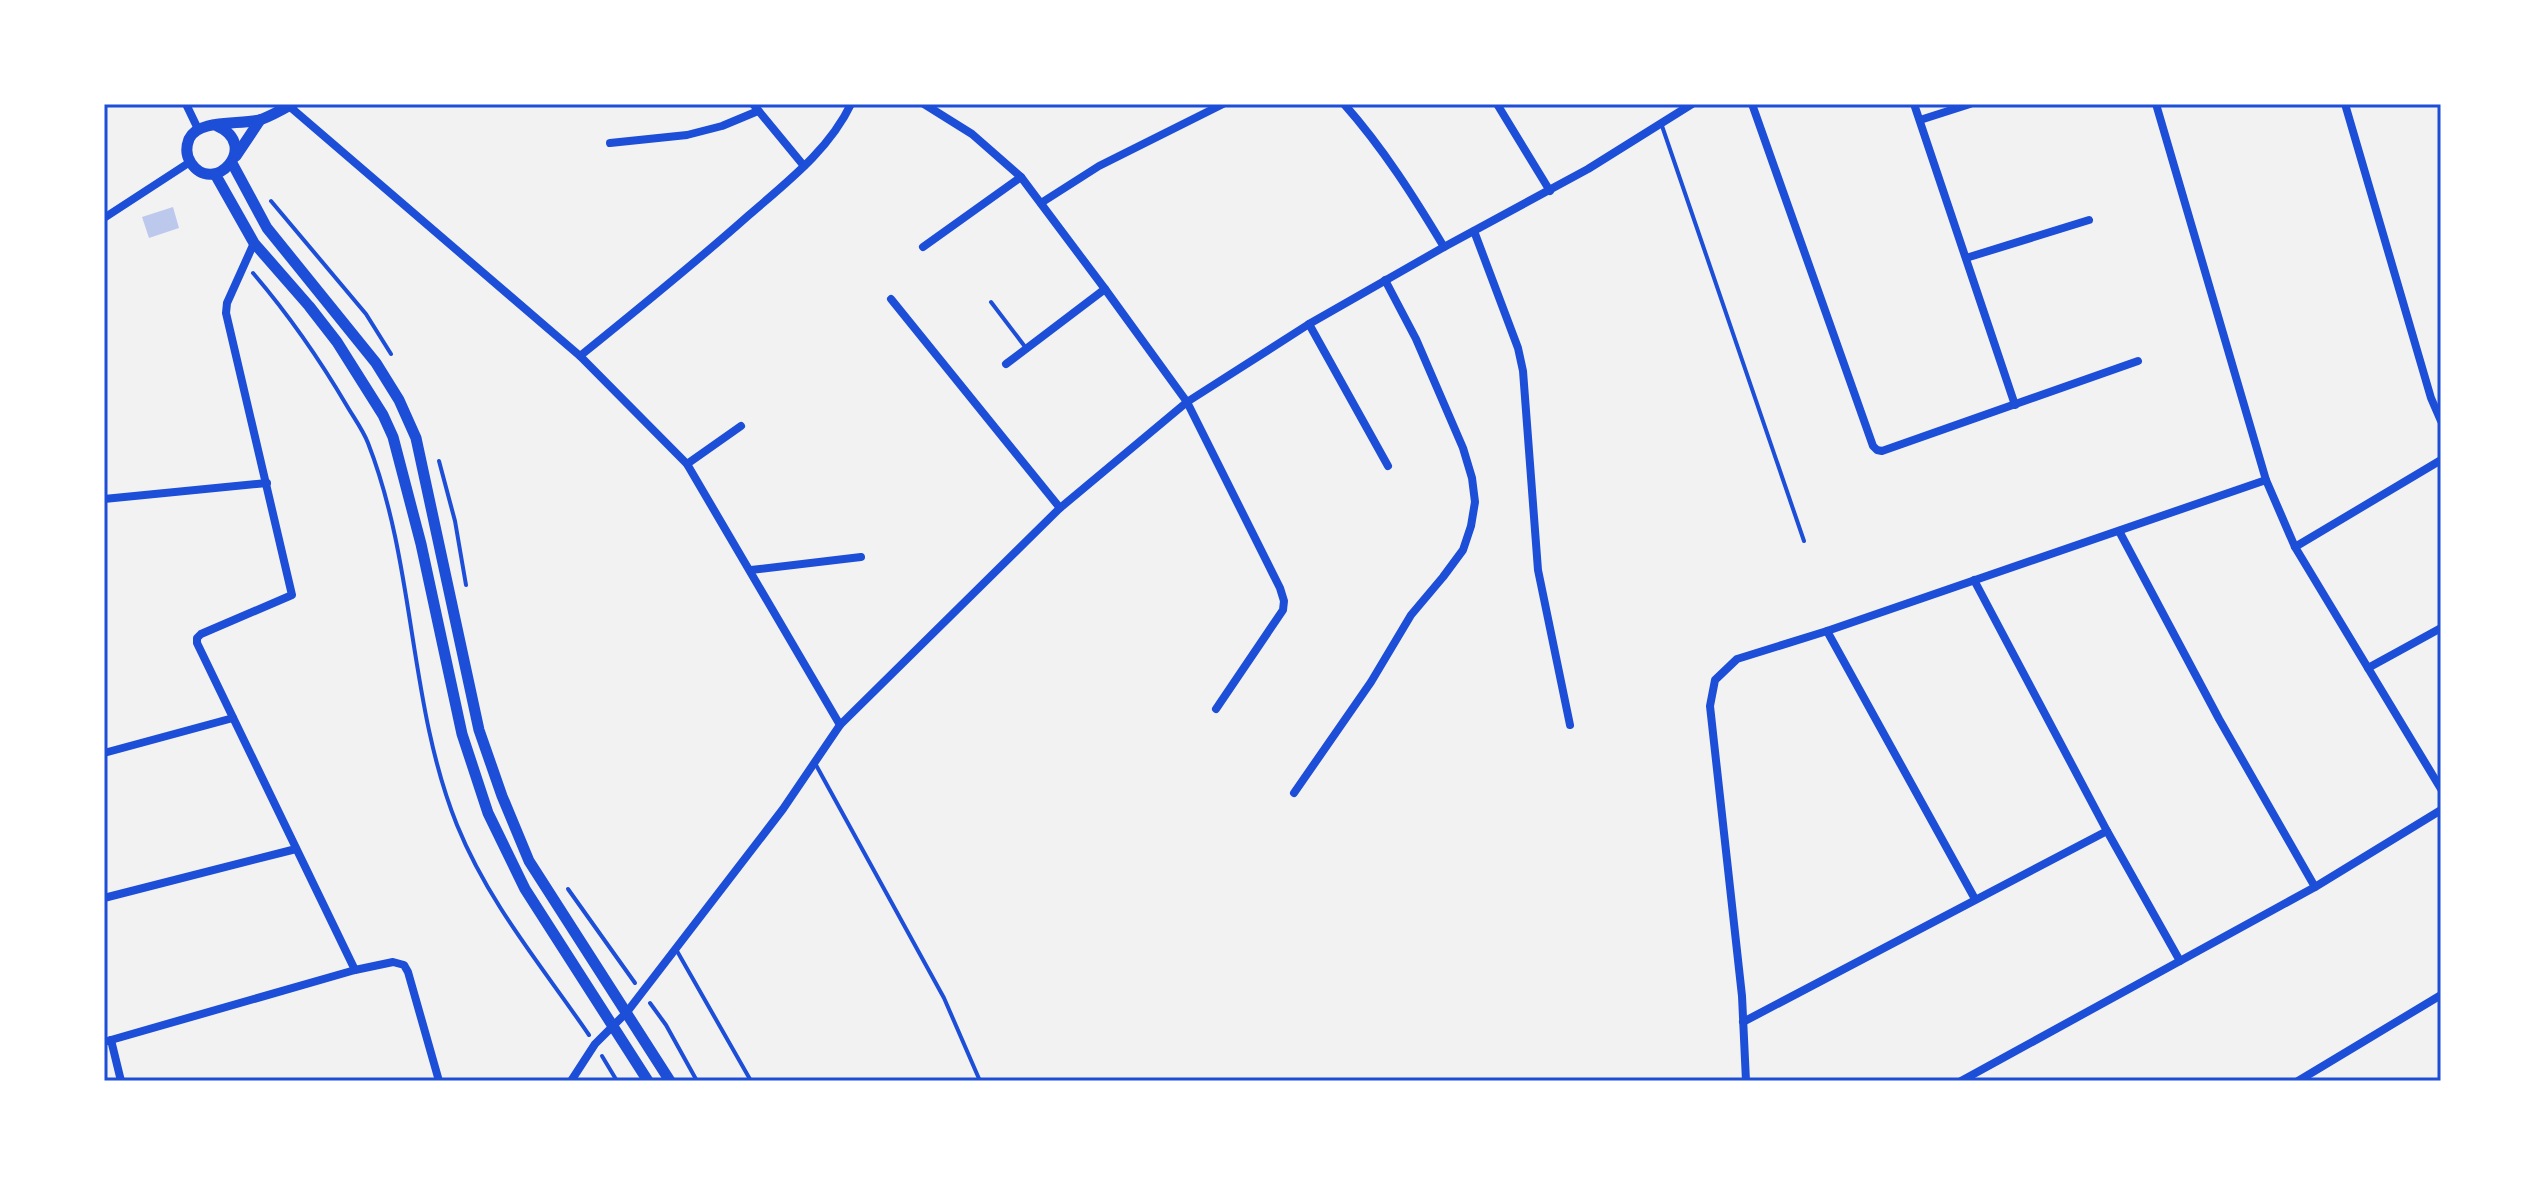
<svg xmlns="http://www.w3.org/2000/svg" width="2545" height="1185" font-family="Lato,sans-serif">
	<rect width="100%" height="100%" fill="#f2f2f2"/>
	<polygon fill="#bdc9ec" points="173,207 179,228 149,238 142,217"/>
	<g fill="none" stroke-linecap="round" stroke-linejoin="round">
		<g stroke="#1d4ed8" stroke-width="4">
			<polyline points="271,201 366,314 391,354"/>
			<path d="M253 273C288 314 320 360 347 406 354 418 363 430 368 443 416 566 408 703 457 825 489 904 542 966 589 1035"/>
			<polyline points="439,461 455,521 466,585"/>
			<polyline points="568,889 635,983"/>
			<polyline points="650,1003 666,1025 697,1081"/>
			<polyline points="602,1056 617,1081"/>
		</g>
		<g stroke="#1d4ed8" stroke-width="4">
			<polyline points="1661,123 1804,541"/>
			<polyline points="991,302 1026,348"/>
			<polyline points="816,765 944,998 980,1081"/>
			<polyline points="677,951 751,1081"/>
		</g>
		<g stroke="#1d4ed8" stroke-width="8">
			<polyline points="186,104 198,129"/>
			<polyline points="753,104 804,166"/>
			<polyline points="924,104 972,134 1021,177 1105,289 1187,402 1280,588 1284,601 1283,610 1216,709"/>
			<path d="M1344 104C1383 148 1414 197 1444 247"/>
			<polyline points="1497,104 1550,191"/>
			<polyline points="1752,104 1873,446 1877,450 1882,451 2138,361"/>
			<polyline points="1914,104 2015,405"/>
			<polyline points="2156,104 2266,480 2295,547 2441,789"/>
			<polyline points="2345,104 2431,398 2441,421"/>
			<polyline points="289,106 580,356 687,464 840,725"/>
			<polyline points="1920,120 1970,104"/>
			<polyline points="610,143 687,135 722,126 758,111"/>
			<polyline points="1041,203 1099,166 1223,104"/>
			<polyline points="104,218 190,162"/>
			<polyline points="1474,231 1518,348 1523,371 1538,570 1570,725"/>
			<polyline points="254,243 227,303 226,313 292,595 201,634 197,638 197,643 355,970"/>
			<polyline points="923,247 1021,177"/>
			<polyline points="1966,258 2089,220"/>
			<polyline points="891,299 1060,508"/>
			<polyline points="1309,324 1388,466"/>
			<path d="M580 356C637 310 694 264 749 215 787 182 829 150 851 104"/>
			<polyline points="1006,364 1105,289"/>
			<polyline points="687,464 741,426"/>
			<polyline points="104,499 267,483"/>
			<polyline points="2119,531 2219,719 2315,887"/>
			<polyline points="2295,547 2441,460"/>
			<polyline points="751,570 861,557"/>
			<polyline points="1974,580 2107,831 2180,961"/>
			<polyline points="1827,631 1975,899"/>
			<polyline points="2368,668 2441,628"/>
			<polyline points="104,753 233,718"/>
			<polyline points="1294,793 1371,682 1411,615 1443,577 1463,550 1471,526 1475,502 1472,478 1463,448 1416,339 1385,280"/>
			<polyline points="104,898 296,849"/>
			<polyline points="1743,1022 2107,831"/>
			<polyline points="111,1040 121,1081"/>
			<polyline points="104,1042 355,970 393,962 404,965 408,972 439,1081"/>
			<polyline points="571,1081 595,1044 627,1012 783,809 840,725 1060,508 1187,402 1309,324 1444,247 1588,169 1692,104"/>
			<polyline points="1746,1081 1742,996 1710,706 1715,680 1737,659 1827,631 2266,480"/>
			<polyline points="1961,1081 2315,887 2441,810"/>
			<polyline points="2298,1081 2441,995"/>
		</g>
		<g stroke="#1d4ed8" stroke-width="11">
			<path d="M217 126C261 145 214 197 191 163 186 156 186 147 189 139 198 119 239 125 259 120 270 117 282 109 293 104"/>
			<polyline points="236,156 260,120"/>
			<polyline points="232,163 267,228 376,363 399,400 416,438 479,730 502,796 529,861 670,1081"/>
			<polyline points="215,174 254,243 309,306 337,342 383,415 393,437 421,544 462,734 488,813 525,889 648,1081"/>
		</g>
	</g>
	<rect width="2545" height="1185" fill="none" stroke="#ffffff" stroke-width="212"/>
	<rect x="106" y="106" width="2333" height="973" fill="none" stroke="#1d4ed8" stroke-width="3"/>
</svg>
